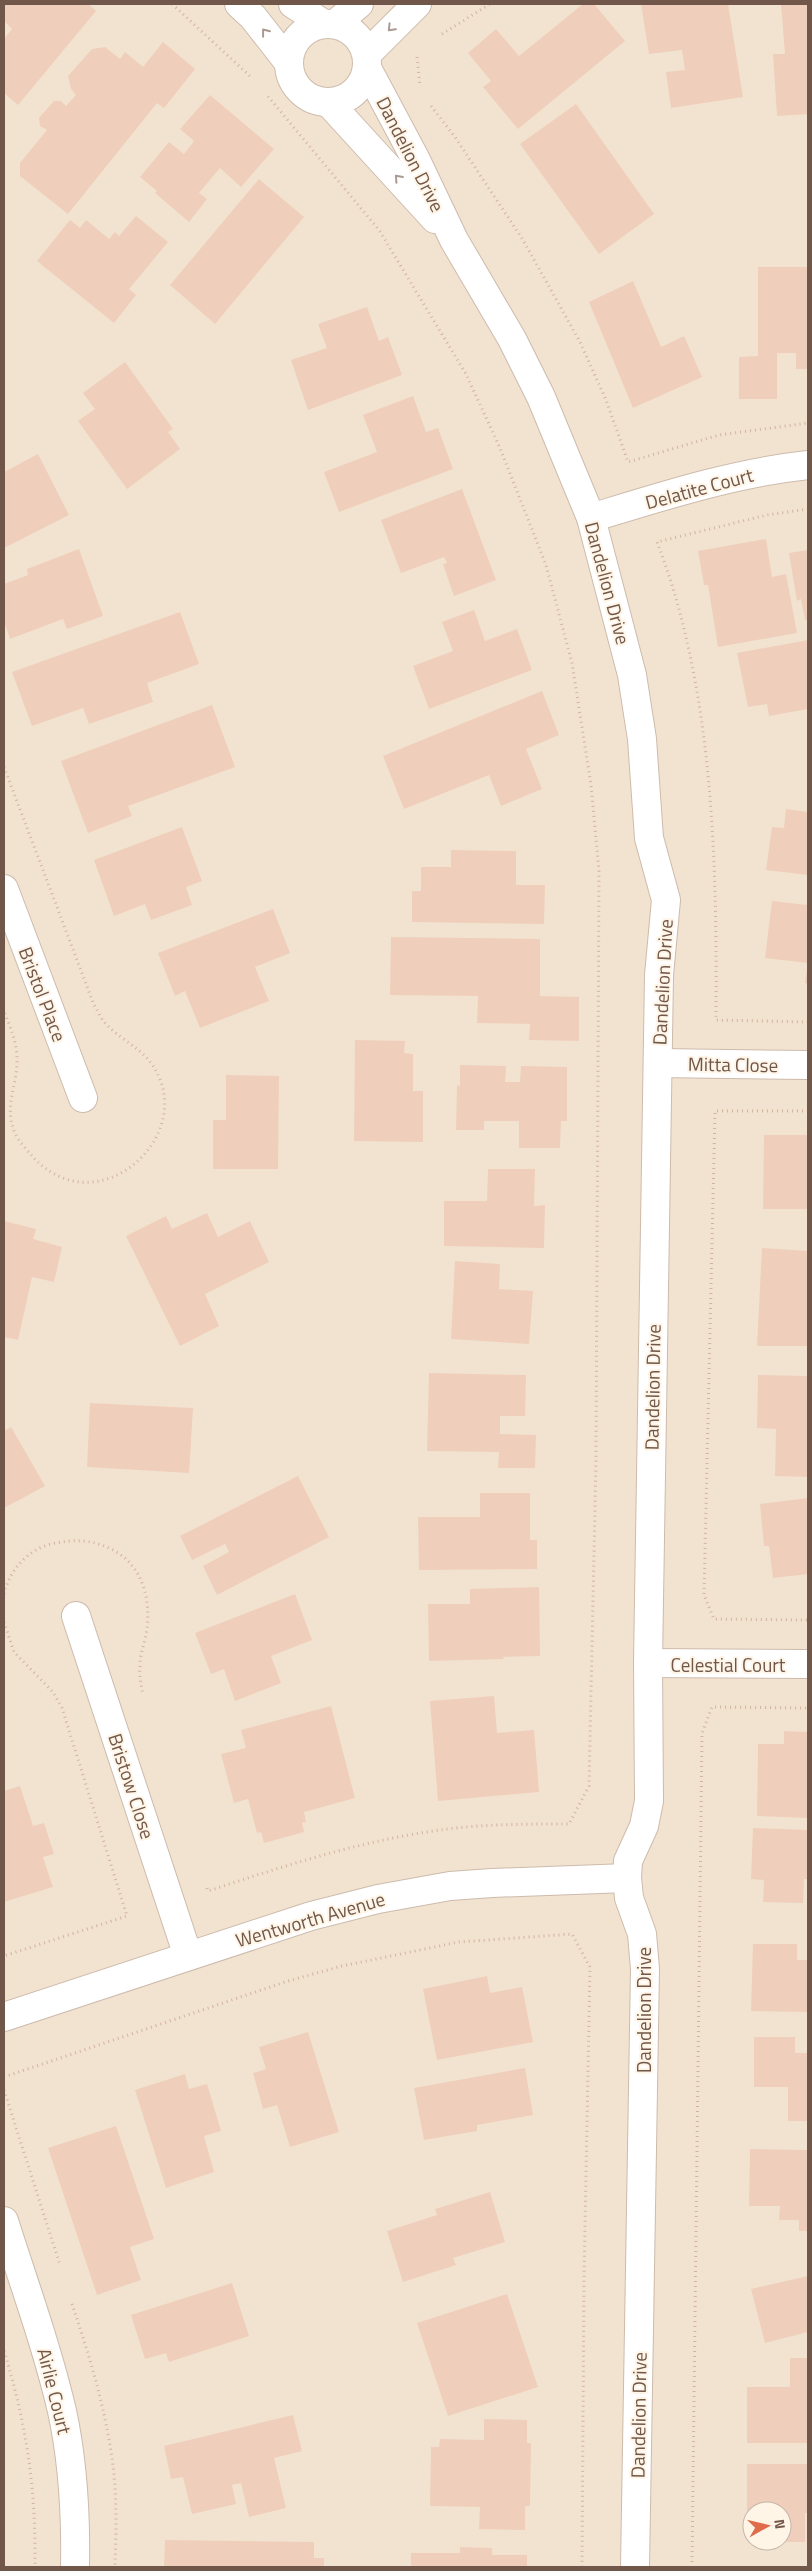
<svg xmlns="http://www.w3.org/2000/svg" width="812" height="2571" font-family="'Titillium Web',sans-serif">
	<rect width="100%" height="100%" fill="#fbf1e2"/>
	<path fill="#f2e3d0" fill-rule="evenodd" d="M4 4H808V2567H4ZM752 2511H782V2541H752Z"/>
	<g fill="#efcfbb">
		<polygon points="4,4 88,4 96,11 18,105 4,93 4,39 12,29 4,21"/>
		<polygon points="583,4 594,4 625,41 518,129 483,87 491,81 468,53 496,29 519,56"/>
		<polygon points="641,4 728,4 743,97 671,108 666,72 685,70 682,50 649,54"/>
		<polygon points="781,4 808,4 808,114 777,116 773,54 785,54"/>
		<polygon points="163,42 195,69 164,108 157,103 68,214 20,176 20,163 47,130 40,126 39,118 54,101 61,101 66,106 76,95 71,89 68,76 92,49 105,47 120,59 125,52 143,67"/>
		<polygon points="210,95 274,149 241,187 220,168 199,193 207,199 189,222 155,193 157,191 140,177 169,142 184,154 194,141 180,129"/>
		<polygon points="576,104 654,214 599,254 520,144"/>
		<polygon points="259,179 304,217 215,324 170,285"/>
		<polygon points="136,216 168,242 129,289 136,295 114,323 37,261 70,220 80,228 86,220 109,239 115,232 119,236"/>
		<polygon points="758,267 808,267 808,369 796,369 796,353 777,353 777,399 739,399 739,357 758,356"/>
		<polygon points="633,281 661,347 684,336 702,377 633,408 589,302"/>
		<polygon points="367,307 379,341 388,337 402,375 308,410 291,360 327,348 318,324"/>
		<polygon points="125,362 173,429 168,432 180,449 127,489 78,421 95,409 83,393"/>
		<polygon points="413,396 426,432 438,428 453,469 339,512 324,472 377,452 363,415"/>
		<polygon points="38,454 69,515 4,548 4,472"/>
		<polygon points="462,489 496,580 454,596 443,564 447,563 444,557 401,573 381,520"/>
		<polygon points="766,539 772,577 786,574 797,633 718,647 708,585 704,585 698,551"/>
		<polygon points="79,549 103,616 67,629 63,619 10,639 4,621 4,584 28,575 27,569"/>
		<polygon points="808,550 808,620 805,620 801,599 797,601 789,553"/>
		<polygon points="474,610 485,641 517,629 532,670 429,709 413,666 453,651 442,622"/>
		<polygon points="180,612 199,664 147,683 153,702 89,724 83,708 32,726 12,672"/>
		<polygon points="808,640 808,709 769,716 767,704 748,707 737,653"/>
		<polygon points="542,691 559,735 526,749 542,789 501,806 489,775 404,809 383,756"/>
		<polygon points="212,705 235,767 128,806 132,816 88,833 61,761"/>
		<polygon points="786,809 808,812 808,875 766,870 772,827 784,828"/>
		<polygon points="182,827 202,881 186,887 192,905 151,920 145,904 114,916 94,860"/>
		<polygon points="451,850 516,851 516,885 545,885 544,924 412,922 412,891 421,891 421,867 451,867"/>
		<polygon points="772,901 808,905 808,963 765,958"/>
		<polygon points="273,909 290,953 255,967 269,1001 200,1028 185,991 175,996 158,953"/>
		<polygon points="391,937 540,939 540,996 579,997 579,1041 529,1040 530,1024 477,1023 478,996 390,995"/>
		<polygon points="807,969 808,969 808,984 805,983"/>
		<polygon points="355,1040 405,1041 404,1053 413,1054 413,1091 423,1091 423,1142 354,1141"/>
		<polygon points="460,1065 506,1066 505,1082 520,1082 521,1066 567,1067 567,1121 561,1121 560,1148 519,1148 519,1121 484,1121 484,1130 456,1130 457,1085 460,1086"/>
		<polygon points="226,1075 279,1076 278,1169 213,1169 213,1120 226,1120"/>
		<polygon points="764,1135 808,1135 808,1209 763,1209"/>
		<polygon points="488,1169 535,1169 534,1206 545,1205 544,1248 444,1246 444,1201 487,1201"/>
		<polygon points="207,1213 218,1237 250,1221 269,1262 205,1294 219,1326 180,1346 126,1236 166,1216 172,1229"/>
		<polygon points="4,1221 36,1229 33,1239 62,1247 54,1282 32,1277 18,1340 4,1337"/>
		<polygon points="762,1248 808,1251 808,1346 757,1346"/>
		<polygon points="455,1261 500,1264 499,1289 533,1291 529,1344 451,1339"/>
		<polygon points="429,1373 526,1375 525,1416 500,1416 500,1434 536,1435 535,1468 498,1468 499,1452 427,1451"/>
		<polygon points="758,1375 808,1376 808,1477 775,1476 776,1429 757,1428"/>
		<polygon points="90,1403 193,1408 189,1473 87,1467"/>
		<polygon points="11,1427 45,1486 4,1508 4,1431"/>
		<polygon points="298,1476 329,1537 217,1595 203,1566 229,1552 225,1544 192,1560 180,1536"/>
		<polygon points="480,1493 530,1493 530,1540 537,1540 537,1569 419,1570 418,1517 480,1517"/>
		<polygon points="808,1498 808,1574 773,1578 769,1546 764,1546 760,1504"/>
		<polygon points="539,1587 540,1656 503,1657 504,1659 429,1661 428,1604 470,1604 470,1589"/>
		<polygon points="295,1594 312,1640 271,1656 281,1683 235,1701 224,1669 211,1674 195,1633"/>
		<polygon points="494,1696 497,1733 534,1730 539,1792 438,1801 430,1701"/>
		<polygon points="331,1706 355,1798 304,1812 306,1822 302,1823 304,1832 264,1843 261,1832 257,1833 248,1799 234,1803 221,1754 246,1748 241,1730"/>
		<polygon points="784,1731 808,1732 808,1818 757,1816 758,1744 784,1744"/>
		<polygon points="20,1786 33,1826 44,1823 54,1854 43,1857 53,1887 4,1902 4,1791"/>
		<polygon points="753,1828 808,1830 808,1879 804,1879 803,1903 763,1902 764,1880 751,1879"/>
		<polygon points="753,1944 797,1944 797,1960 808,1960 808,2012 751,2011"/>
		<polygon points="487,1976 490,1993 522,1987 533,2042 437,2060 423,1989"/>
		<polygon points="308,2032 339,2132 290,2147 277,2105 263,2109 253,2073 266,2069 259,2047"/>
		<polygon points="754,2037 795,2037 795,2053 808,2053 808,2121 788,2121 788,2087 754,2087"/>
		<polygon points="525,2068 533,2115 477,2125 477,2131 424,2140 414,2088"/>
		<polygon points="185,2074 189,2089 207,2084 221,2131 204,2136 214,2172 166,2188 135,2090"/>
		<polygon points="116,2126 154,2239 130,2247 141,2280 97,2295 48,2148"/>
		<polygon points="750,2149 808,2150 808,2231 799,2231 799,2220 779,2220 780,2206 749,2206"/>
		<polygon points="490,2192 505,2242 453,2258 456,2265 403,2282 387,2231 437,2215 435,2209"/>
		<polygon points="808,2276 808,2332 765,2343 751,2289"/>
		<polygon points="232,2283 249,2336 169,2362 166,2353 145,2359 131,2315"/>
		<polygon points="507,2294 538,2387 448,2416 417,2323"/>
		<polygon points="790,2358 808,2358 808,2443 747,2443 747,2387 790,2387"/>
		<polygon points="293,2415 302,2451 274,2458 286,2508 249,2517 241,2483 232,2485 236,2504 192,2514 183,2477 171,2479 164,2446"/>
		<polygon points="484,2419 527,2420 527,2443 531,2443 530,2506 525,2506 525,2530 479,2529 480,2507 430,2506 431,2447 439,2447 440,2439 484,2440"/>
		<polygon points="747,2464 808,2464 808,2513 805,2513 805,2542 782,2542 782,2511 752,2511 752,2541 747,2541"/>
		<polygon points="165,2540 314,2542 314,2558 324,2558 324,2567 164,2567"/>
		<polygon points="460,2547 492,2548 492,2555 527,2555 527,2567 411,2567 411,2553 460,2553"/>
	</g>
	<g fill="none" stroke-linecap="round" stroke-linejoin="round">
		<defs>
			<g id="minor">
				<polyline points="239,4 253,17 289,63"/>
				<polyline points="293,4 324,24"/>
				<circle cx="328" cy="63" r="39"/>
				<polyline points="335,24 359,4"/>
				<polyline points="367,54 417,4"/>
				<polyline points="367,68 415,158 454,240 512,339 541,397 591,518 632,675 642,739 649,838 666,900 659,975 648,1663 649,1801 644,1826 628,1861 627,1878 629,1898 642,1934 645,1969 635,2567"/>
				<polyline points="329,103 435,219"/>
				<path d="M591 518C663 496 734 473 808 465"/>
				<polyline points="4,889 83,1098"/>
				<polyline points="658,1063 808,1065"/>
				<polyline points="76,1616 188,1956"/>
				<polyline points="648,1663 808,1664"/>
				<polyline points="4,2017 311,1916 378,1899 450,1886 492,1883 627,1878"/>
				<path d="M4 2221C24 2284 47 2347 62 2411 73 2462 76 2515 75 2567"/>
			</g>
		</defs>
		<use href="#minor" stroke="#cdbbac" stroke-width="30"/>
		<g stroke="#d3b39e" stroke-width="3" stroke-dasharray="1 4" stroke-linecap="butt">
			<polyline points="172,4 252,78"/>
			<polyline points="442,34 490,4"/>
			<polyline points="417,57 420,86"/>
			<polyline points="431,106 455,137 523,240 580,342 606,400 628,462 719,435 808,423"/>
			<path d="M808 509 767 515 657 542C714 689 717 864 716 1020L808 1022"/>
			<path d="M4 767 94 1005C98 1011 101 1019 106 1024 125 1044 147 1049 159 1077 189 1144 94 1224 33 1157 27 1150 19 1142 15 1133 3 1106 18 1085 17 1059 17 1042 10 1027 4 1011"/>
			<polyline points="808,1111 715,1111 704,1595 714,1619 808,1620"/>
			<path d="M4 1594C9 1571 27 1550 51 1544 73 1539 92 1539 113 1550 144 1566 152 1603 146 1635 144 1645 140 1654 140 1665 139 1675 141 1685 143 1695"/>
			<polyline points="4,1622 14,1652 53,1692 62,1708 127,1916 4,1956"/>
			<path d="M207 1888 208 1891C284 1866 360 1841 440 1830 482 1824 526 1824 569 1824L589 1786 596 1460 599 871 591 785 572 663 546 565 500 448 466 374 379 230 266 94"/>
			<polyline points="4,2077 288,1981 342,1966 459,1942 572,1934 590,1967 584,2280 582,2567"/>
			<polyline points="4,2090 60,2265"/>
			<path d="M72 2304C91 2360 108 2417 114 2475 117 2506 116 2537 115 2567"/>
			<path d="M4 2351C27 2426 36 2489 35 2567"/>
			<polyline points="692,2567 702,1733 712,1707 808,1708"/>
		</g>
		<use href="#minor" stroke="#fff" stroke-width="28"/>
	</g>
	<defs><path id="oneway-chevron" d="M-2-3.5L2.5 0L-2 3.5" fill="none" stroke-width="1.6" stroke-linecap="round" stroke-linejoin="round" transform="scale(1.25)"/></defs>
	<g stroke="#aa9a92">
		<use href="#oneway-chevron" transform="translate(391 28) rotate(134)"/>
		<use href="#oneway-chevron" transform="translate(265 32) rotate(-128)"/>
		<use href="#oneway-chevron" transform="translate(398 178) rotate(-132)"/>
	</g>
	<g text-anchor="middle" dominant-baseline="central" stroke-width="4" stroke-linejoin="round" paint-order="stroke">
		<g font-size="19" fill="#71574a" stroke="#fef5e7">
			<text transform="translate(411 154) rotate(63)">Dandelion Drive</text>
			<text transform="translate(699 488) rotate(-15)">Delatite Court</text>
			<text transform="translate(608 583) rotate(75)">Dandelion Drive</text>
			<text transform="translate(662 982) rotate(-87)">Dandelion Drive</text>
			<text transform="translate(43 994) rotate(69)">Bristol Place</text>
			<text transform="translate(733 1064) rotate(1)">Mitta Close</text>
			<text transform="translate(652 1387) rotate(-89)">Dandelion Drive</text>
			<text x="728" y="1664">Celestial Court</text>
			<text transform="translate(132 1786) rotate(72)">Bristow Close</text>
			<text transform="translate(310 1919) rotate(-16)">Wentworth Avenue</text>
			<text transform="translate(643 2010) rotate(-90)">Dandelion Drive</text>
			<text transform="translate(55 2391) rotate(76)">Airlie Court</text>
			<text transform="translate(638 2415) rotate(-89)">Dandelion Drive</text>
		</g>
	</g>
	<rect width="812" height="2571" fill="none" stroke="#71574a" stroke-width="10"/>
	<g transform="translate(767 2526) rotate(82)"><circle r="24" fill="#fef5e7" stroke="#c6b6a8"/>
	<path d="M0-4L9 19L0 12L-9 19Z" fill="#e06c4c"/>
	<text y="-8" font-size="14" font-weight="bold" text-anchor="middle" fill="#71574a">N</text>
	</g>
</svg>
